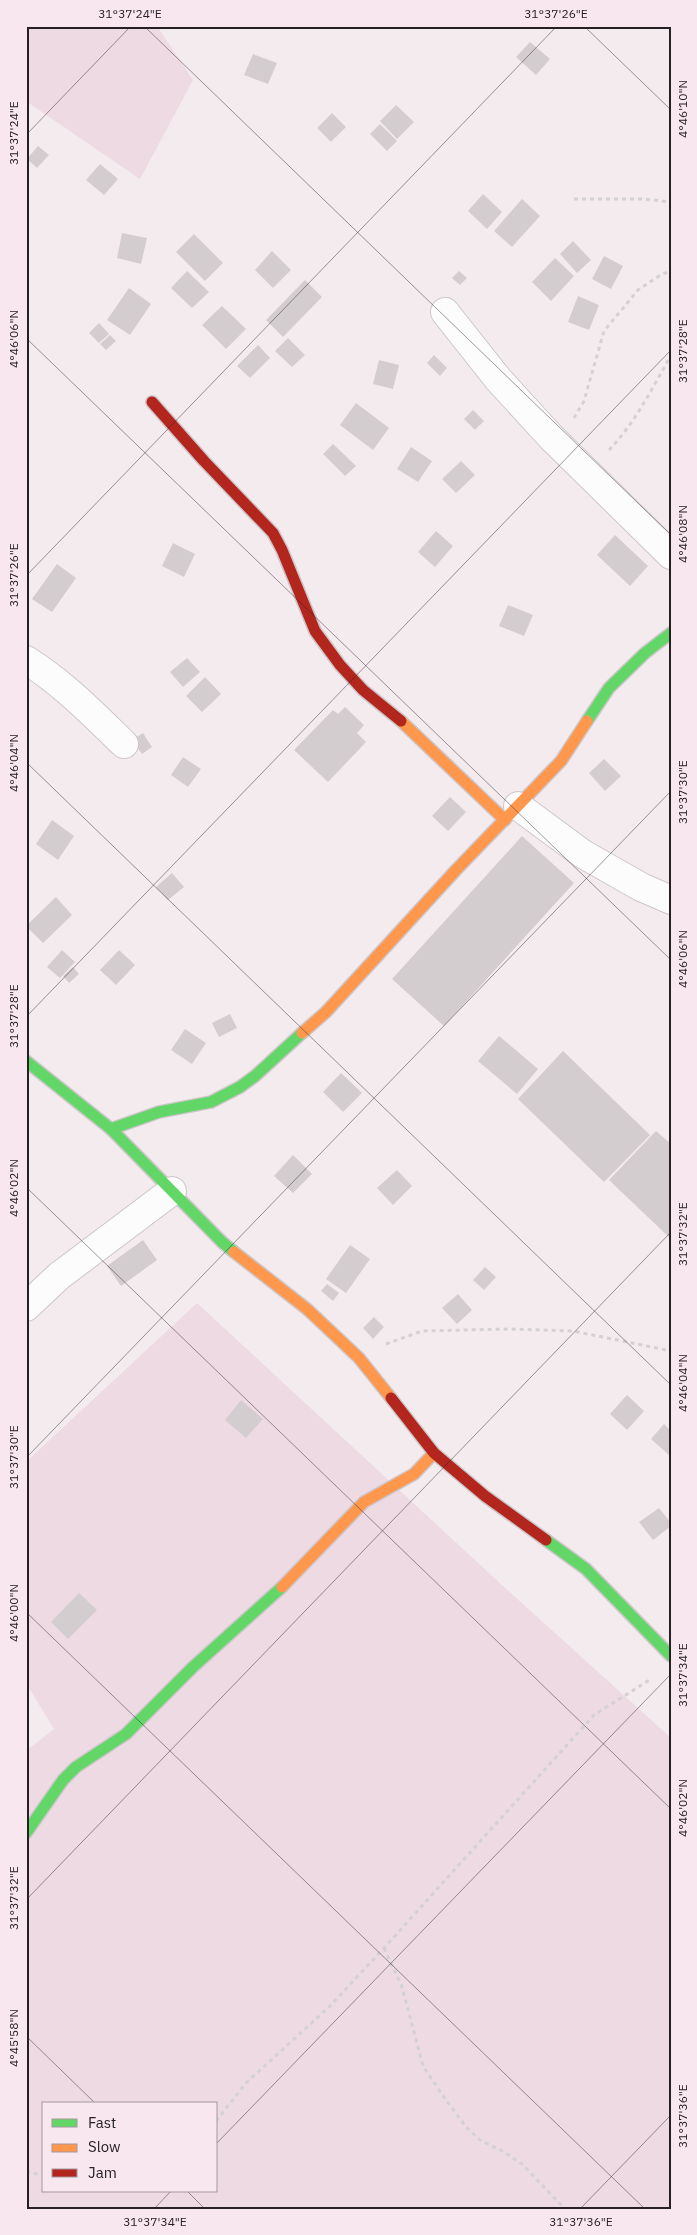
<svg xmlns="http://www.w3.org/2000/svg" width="697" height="2235" font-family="'IBM Plex Sans',sans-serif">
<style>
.green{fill:#eedae3;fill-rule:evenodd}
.building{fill:#d4cdd0}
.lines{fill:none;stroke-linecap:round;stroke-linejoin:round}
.street-casing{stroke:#cdc6c9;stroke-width:30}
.fast-casing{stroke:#cdc6c9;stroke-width:14}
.slow-casing{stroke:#cdc6c9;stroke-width:14}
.jam-casing{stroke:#cdc6c9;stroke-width:14}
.path{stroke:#d4d1d2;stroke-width:3;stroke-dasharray:4 4;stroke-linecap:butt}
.street{stroke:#fdfcfd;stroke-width:28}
.fast{stroke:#63d668;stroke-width:11}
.slow{stroke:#ff974d;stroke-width:11}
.jam{stroke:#b3261e;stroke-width:11}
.ticks{fill:none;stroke:#262023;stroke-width:1;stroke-opacity:0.45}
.neatline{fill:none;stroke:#262023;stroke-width:2}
.ticks-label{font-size:12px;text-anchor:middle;fill:#262023}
</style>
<rect width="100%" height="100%" fill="#f4ebef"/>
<g class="green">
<path d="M26,26H157L193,80L140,179L26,101Z"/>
<path d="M197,1303L503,1586L671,1738V2209H26V1751L54,1729L26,1683V1462ZM44,2104H216V2191H44Z"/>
</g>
<g class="building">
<path d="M530,42L550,59L536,75L516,57Z"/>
<path d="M253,54L277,63L268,84L244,75Z"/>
<path d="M396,105L414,122L397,139L380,121Z"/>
<path d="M332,113L346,127L331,142L317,128Z"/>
<path d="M380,124L397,141L387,151L370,134Z"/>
<path d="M38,146L49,155L37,168L27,159Z"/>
<path d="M100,164L118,179L104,195L86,180Z"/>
<path d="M483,194L502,212L487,229L468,211Z"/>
<path d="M522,199L540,216L512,247L494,231Z"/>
<path d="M122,233L147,238L141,264L117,258Z"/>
<path d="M194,234L223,263L205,281L176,252Z"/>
<path d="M573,241L591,260L577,273L560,254Z"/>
<path d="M272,251L291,270L273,288L255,270Z"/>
<path d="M604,256L623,266L611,289L592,279Z"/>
<path d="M555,258L574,276L551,301L532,282Z"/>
<path d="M187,271L209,292L192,308L171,288Z"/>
<path d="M459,271L467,278L460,285L452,278Z"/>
<path d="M305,280L322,297L283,337L266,320Z"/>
<path d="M129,288L151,304L130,335L107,320Z"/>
<path d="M578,296L599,305L589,330L568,322Z"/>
<path d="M222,306L246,329L226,349L202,325Z"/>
<path d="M99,323L109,334L99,343L89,333Z"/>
<path d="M110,335L116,341L106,350L100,344Z"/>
<path d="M288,338L305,355L292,367L275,351Z"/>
<path d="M258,345L270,358L250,378L237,366Z"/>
<path d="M434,355L447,368L440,376L427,363Z"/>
<path d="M379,360L399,365L393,389L373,384Z"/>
<path d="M356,403L389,428L373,450L340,425Z"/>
<path d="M473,410L484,421L475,430L464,419Z"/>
<path d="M333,444L356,466L345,476L323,454Z"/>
<path d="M411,447L432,461L418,482L397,469Z"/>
<path d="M461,461L475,475L456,493L442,479Z"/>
<path d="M436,531L453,546L435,567L418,552Z"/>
<path d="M615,535L648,566L630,586L597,555Z"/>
<path d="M173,543L195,554L184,577L162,566Z"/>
<path d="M57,564L76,578L52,612L32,599Z"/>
<path d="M508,605L533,615L524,636L499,626Z"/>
<path d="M187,658L200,672L183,687L170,672Z"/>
<path d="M205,677L221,694L202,712L186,696Z"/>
<path d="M345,707L364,725L357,733L366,742L328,782L294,750L333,710L338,714Z"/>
<path d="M143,733L152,747L142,754L132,740Z"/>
<path d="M183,757L201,769L188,787L171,775Z"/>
<path d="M604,759L621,776L605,791L589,773Z"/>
<path d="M450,797L466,812L448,831L432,816Z"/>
<path d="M52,820L74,836L58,860L36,844Z"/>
<path d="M522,836L574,883L444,1026L392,979Z"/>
<path d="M172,873L184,887L168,900L156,887Z"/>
<path d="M56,897L72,915L43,943L26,926Z"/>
<path d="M62,950L75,962L60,978L47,967Z"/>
<path d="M119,950L135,965L116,985L100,970Z"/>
<path d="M73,967L79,974L69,983L63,976Z"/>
<path d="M230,1014L237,1028L219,1037L212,1023Z"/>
<path d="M185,1029L206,1043L192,1064L171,1050Z"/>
<path d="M499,1036L538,1069L517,1094L478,1061Z"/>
<path d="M563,1051L650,1135L604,1182L518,1099Z"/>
<path d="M341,1073L362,1093L343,1112L323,1092Z"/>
<path d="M656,1131L671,1144V1239L609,1180Z"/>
<path d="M293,1155L312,1174L293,1193L274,1176Z"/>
<path d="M397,1170L412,1186L393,1205L377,1188Z"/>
<path d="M143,1240L157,1260L121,1286L107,1266Z"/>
<path d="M350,1245L370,1259L346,1293L326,1279Z"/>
<path d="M485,1267L496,1277L484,1290L473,1280Z"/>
<path d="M327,1284L339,1293L333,1301L321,1291Z"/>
<path d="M458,1294L472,1310L457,1324L442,1308Z"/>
<path d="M374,1317L384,1327L373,1339L363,1328Z"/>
<path d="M627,1395L644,1411L627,1430L610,1414Z"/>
<path d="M241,1400L263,1419L246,1438L225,1420Z"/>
<path d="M664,1424L671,1431V1452L669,1455L651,1439Z"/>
<path d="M659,1508L671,1523V1526L653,1540L639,1522Z"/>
<path d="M79,1593L97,1610L68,1639L51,1622Z"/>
</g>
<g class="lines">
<defs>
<g id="street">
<path d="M445,312L498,379L551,437L671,555"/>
<path d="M26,660C63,683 93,714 124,744"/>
<path d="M518,806L583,854L641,887L671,900"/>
<path d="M26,1307L59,1276L172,1191"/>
</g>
<g id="fast">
<path d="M587,721L609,688L645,653L671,633"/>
<path d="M26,1061L111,1129L222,1242L234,1252"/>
<path d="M111,1129L159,1112L211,1102L240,1087L255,1076L302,1033"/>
<path d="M546,1540L586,1569L671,1656"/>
<path d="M26,1833L63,1780L76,1767L126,1734L193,1667L282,1587"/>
</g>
<g id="slow">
<path d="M401,721L505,820"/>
<path d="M302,1033L326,1012L456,870L561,761L587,721"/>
<path d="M234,1252L307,1309L359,1358L391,1398"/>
<path d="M282,1587L364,1502L414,1474L434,1453"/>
</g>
<g id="jam">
<path d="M152,402L204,461L273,533L282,550L315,631L340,665L363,690L401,721"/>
<path d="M391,1398L434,1453L485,1496L546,1540"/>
</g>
</defs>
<use href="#street" class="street-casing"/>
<use href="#fast" class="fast-casing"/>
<use href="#slow" class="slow-casing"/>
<use href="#jam" class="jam-casing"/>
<g class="path">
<path d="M574,199H644L671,202"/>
<path d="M574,418L584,401L604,331L638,290L662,274L671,271"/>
<path d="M609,450C635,423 653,387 671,355"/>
<path d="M386,1344L422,1331L510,1329L573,1331L671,1351"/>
<path d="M384,1948L402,1987L423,2066L441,2093L466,2127L480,2140L504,2152L522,2164L565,2209"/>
<path d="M216,2121L246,2083L330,2006L384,1948L594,1715L651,1679"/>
<path d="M26,2171L44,2176"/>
</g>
<use href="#street" class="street"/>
<use href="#fast" class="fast"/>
<use href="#slow" class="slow"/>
<use href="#jam" class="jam"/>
</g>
<path class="ticks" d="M144,26L671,535M584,26L671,110M26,135L131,26M26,338L671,960M26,576L557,26M26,762L671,1385M26,1017L671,350M26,1187L671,1809M26,1458L671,791M26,1612L645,2209M26,1900L671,1232M26,2036L96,2104M216,2144L671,1674M187,2191L205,2209M154,2209L171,2191M580,2209L671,2115"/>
<rect width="697" height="2235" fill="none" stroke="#f8e7ef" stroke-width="55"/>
<rect x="42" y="2102" width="175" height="90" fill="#f8e7ef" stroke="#a4979d"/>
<rect x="52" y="2119" width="25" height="8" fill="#63d668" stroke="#a4979d"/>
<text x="88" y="2128" font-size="15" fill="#262023">Fast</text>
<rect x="52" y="2144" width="25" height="8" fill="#ff974d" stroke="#a4979d"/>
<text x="88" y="2152" font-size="15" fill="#262023">Slow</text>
<rect x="52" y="2169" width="25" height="8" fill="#b3261e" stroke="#a4979d"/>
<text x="88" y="2178" font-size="15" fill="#262023">Jam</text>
<rect x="28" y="28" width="642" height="2180" class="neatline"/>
<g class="ticks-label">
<text x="130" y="18">31°37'24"E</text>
<text x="556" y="18">31°37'26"E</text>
<text transform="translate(683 109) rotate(-90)" y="4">4°46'10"N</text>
<text transform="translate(14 133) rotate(-90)" y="4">31°37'24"E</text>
<text transform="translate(14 339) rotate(-90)" y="4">4°46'06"N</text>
<text transform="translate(683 351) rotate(-90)" y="4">31°37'28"E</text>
<text transform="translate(683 534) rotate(-90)" y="4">4°46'08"N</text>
<text transform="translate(14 575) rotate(-90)" y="4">31°37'26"E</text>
<text transform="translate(14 763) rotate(-90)" y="4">4°46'04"N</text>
<text transform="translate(683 792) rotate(-90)" y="4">31°37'30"E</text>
<text transform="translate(683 959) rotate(-90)" y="4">4°46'06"N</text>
<text transform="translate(14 1016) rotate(-90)" y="4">31°37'28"E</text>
<text transform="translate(14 1188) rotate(-90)" y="4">4°46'02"N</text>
<text transform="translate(683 1234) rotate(-90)" y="4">31°37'32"E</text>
<text transform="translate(683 1383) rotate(-90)" y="4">4°46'04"N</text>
<text transform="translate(14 1457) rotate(-90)" y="4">31°37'30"E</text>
<text transform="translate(14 1613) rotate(-90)" y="4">4°46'00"N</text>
<text transform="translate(683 1675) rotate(-90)" y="4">31°37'34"E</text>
<text transform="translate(683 1808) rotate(-90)" y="4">4°46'02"N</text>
<text transform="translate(14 1898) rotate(-90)" y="4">31°37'32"E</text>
<text transform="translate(14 2038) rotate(-90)" y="4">4°45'58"N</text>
<text transform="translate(683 2116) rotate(-90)" y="4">31°37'36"E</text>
<text x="155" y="2226">31°37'34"E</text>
<text x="581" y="2226">31°37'36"E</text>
</g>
</svg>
